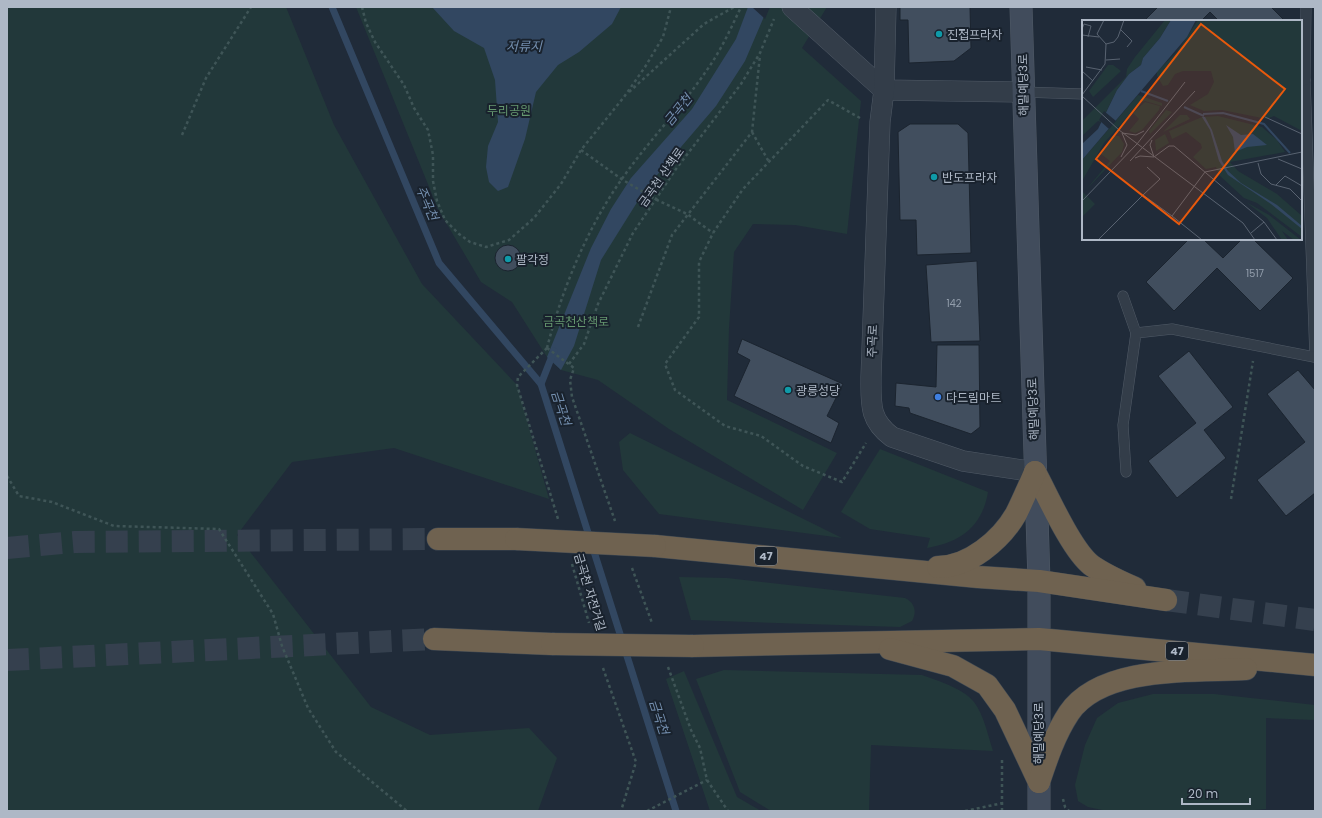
<svg xmlns="http://www.w3.org/2000/svg" width="1322" height="818" font-family="Poppins,'Noto Sans KR',sans-serif">
<style>
.green{fill:#22383a}
.water{fill:#324761}
.pier{fill:#202b39}
.lines{fill:none;stroke-linecap:round;stroke-linejoin:round}
.stream{stroke:#324761;stroke-width:7}
.building{fill:#414e5e;stroke:#1b242f}
.highway-tunnel{stroke:#35404e;stroke-width:22;stroke-dasharray:22 11;stroke-linecap:butt}
.lane-casing{stroke:#515b67;stroke-width:11}
.street-casing{stroke:#515b67;stroke-width:21}
.secondary-casing{stroke:#515b67;stroke-width:23}
.highway-casing{stroke:#3e4853;stroke-width:23}
.path{stroke:#3f5557;stroke-width:2.5;stroke-dasharray:3 3;stroke-linecap:butt}
.lane{stroke:#333d49;stroke-width:10}
.street{stroke:#333d49;stroke-width:20}
.secondary{stroke:#414c5c;stroke-width:22}
.highway{stroke:#6f6250;stroke-width:22}
.highway-bridge-casing{stroke:#3e4853;stroke-width:23;stroke-linecap:butt}
.highway-bridge{stroke:#6f6250;stroke-width:22}
.culture-dot{fill:#0f9aa8;stroke:#19222d;stroke-width:1.5}
.shop-dot{fill:#3f7fe0;stroke:#19222d;stroke-width:1.5}
.labels{text-anchor:middle;dominant-baseline:central;stroke-width:4;stroke-linejoin:round;paint-order:stroke}
.number-label{font-size:10px;fill:#939eac}
.shield{fill:#19222d;stroke:#818b98;stroke-width:1}
.shield-label{font-size:11px;font-weight:bold;fill:#aeb8c6}
.poi-label{font-size:12px;fill:#aeb8c6;stroke:#19222d;text-anchor:start}
.street-label{font-size:12px;fill:#aeb8c6;stroke:#19222d}
.park-label{font-size:12px;fill:#65976f;stroke:#19222d}
.water-label{font-size:13px;font-style:italic;fill:#748faf;stroke:#19222d}
.inset-river{fill:none;stroke:#324761;stroke-width:2}
.inset-road{fill:none;stroke:#596371;stroke-width:1}
.view{fill:#e8590c;fill-opacity:0.15;stroke:#e8590c;stroke-width:2}
.inset-edge{fill:none;stroke:#aeb8c6;stroke-width:2}
</style>
<rect width="100%" height="100%" fill="#202b39"/>
<g class="green">
<path d="M7,7H286L334,125L422,284L517,385L549,499L394,448L292,462L237,535L371,707L430,735L529,728L557,758L538,811H7Z"/>
<path d="M356,7H827L802,48L861,101L847,234L795,225L753,224L734,252L729,328L727,400L837,453L803,510L669,429L598,380L561,370L547,357L512,302L481,282L438,209Z"/>
<path d="M630,433L842,538L659,514L623,470L619,442Z"/>
<path d="M880,449L988,492C982,527 961,542 927,548L930,538L870,529L841,512Z"/>
<path d="M679,577L727,578L905,598C915,603 917,612 912,621L900,627L691,620Z"/>
<path d="M724,670L922,675C938,681 963,688 974,702C984,715 988,736 993,751L871,745L869,811H771L740,792L696,679Z"/>
<path d="M684,671L737,797L761,811H710L666,679Z"/>
<path d="M1153,694H1214L1315,705V720L1266,718V809L1244,811H1107L1088,807L1078,801L1075,785L1085,745L1097,718L1118,703Z"/>
</g>
<g class="water">
<path d="M432,7H621L612,24L579,52L558,65L536,92L525,139L508,187L498,191L489,182L486,167L488,146L498,122L495,80L484,48L454,31Z"/>
<path d="M748,7H768L745,61L716,106L646,188L601,260L574,346L561,370L547,357L591,248L611,209L631,178L692,109L736,39Z"/>
</g>
<path class="pier" d="M752,7H770L765,19Z"/>
<g class="lines">
<g class="stream">
<path d="M332,7L439,263L541,384"/>
<path d="M554,351L541,384L676,811"/>
</g>
</g>
<g class="building">
<path d="M900,7H970L971,48L954,61L909,63L908,20H900Z"/>
<path d="M1158,7H1271L1285,21H1219L1210,12L1201,21H1144Z"/>
<path d="M910,124H958L968,133L971,253L917,255L916,220H900L898,132Z"/>
<path d="M1189,239H1203L1223,258L1242,239H1253L1293,278L1260,311L1217,268L1174,311L1146,282Z"/>
<circle cx="508" cy="258" r="13"/>
<path d="M977,261L980,341L931,342L926,265Z"/>
<path d="M742,339L843,384L827,416L839,423L831,443L734,396L750,360L737,353Z"/>
<path d="M937,345H979L980,427L971,434L910,413L909,408L895,406L896,383L936,387Z"/>
<path d="M1189,351L1233,407L1204,430L1226,458L1177,498L1148,461L1196,423L1158,376Z"/>
<path d="M1298,370L1315,390V493L1286,516L1257,480L1305,442L1267,394Z"/>
</g>
<g class="lines">
<g class="highway-tunnel">
<path d="M7,548L75,542L438,539"/>
<path d="M1166,600L1315,620"/>
<path d="M7,660L434,639"/>
</g>
<defs>
<g id="lane">
<path d="M1305,80L1315,357"/>
<path d="M1301,81L1305,80L1306,7"/>
<path d="M1023,92L1083,94"/>
<path d="M1123,296L1136,333"/>
<path d="M1126,472L1123,425L1136,333L1172,329L1314,357"/>
</g>
<g id="street">
<path d="M792,7L884,90L1023,92"/>
<path d="M886,7L884,90L880,122L871,377C871,404 869,420 892,437L963,461L1035,472"/>
</g>
<path id="secondary" d="M1021,7L1039,581V811"/>
<g id="highway">
<path d="M1035,472C1048,496 1071,549 1091,565C1105,575 1119,581 1135,588"/>
<path d="M438,539H516"/>
<path d="M655,546L978,577L1039,581L1166,600"/>
<path d="M938,567C969,567 1001,540 1016,514C1023,500 1029,486 1035,472"/>
<path d="M434,639L552,644"/>
<path d="M693,646L1039,639L1315,665"/>
<path d="M890,649L953,666L987,685L1005,710L1039,782"/>
<path d="M1039,782C1047,758 1055,734 1069,713C1102,665 1193,672 1246,669"/>
</g>
</defs>
<use href="#lane" class="lane-casing"/>
<use href="#street" class="street-casing"/>
<use href="#secondary" class="secondary-casing"/>
<use href="#highway" class="highway-casing"/>
<g class="path">
<path d="M362,7L366,23L375,42L404,85L414,108L428,130L433,155V181L437,201L445,220L459,234L470,242L486,247L509,240L534,218L561,184L581,150L624,97L645,67L663,37L671,7"/>
<path d="M629,92L704,24L734,7"/>
<path d="M860,118L828,100L743,189L713,233L699,262V317L665,364L675,390L725,426L761,436L803,466L842,482L866,443"/>
<path d="M752,132L769,162"/>
<path d="M182,135L206,78L251,7"/>
<path d="M581,150L623,180L655,199L687,214L713,233"/>
<path d="M638,327L672,235L752,132L760,55"/>
<path d="M547,348L574,368L570,380L572,397L615,521"/>
<path d="M547,348L518,377L517,385L558,519"/>
<path d="M547,348C561,293 584,236 615,189C644,145 682,108 711,64C723,46 732,26 741,7"/>
<path d="M569,364L584,344L598,304L633,233L676,169L741,84L760,53L774,19"/>
<path d="M7,476L19,496L52,502L114,526L219,529L273,614L282,646L308,708L336,752L407,811"/>
<path d="M1231,499L1253,361"/>
<path d="M572,564L589,623"/>
<path d="M632,568L652,623"/>
<path d="M668,667L691,730L700,748L707,780L728,811"/>
<path d="M603,668L636,762L621,811"/>
<path d="M1002,760V811"/>
<path d="M1063,799L1065,807L1069,811"/>
<path d="M647,811L707,780"/>
<path d="M965,811L1003,803"/>
</g>
<use href="#lane" class="lane"/>
<use href="#street" class="street"/>
<use href="#secondary" class="secondary"/>
<use href="#highway" class="highway"/>
<defs>
<g id="highway-bridge">
<path d="M516,539L655,546"/>
<path d="M552,644L693,646"/>
</g>
</defs>
<use href="#highway-bridge" class="highway-bridge-casing"/>
<use href="#highway-bridge" class="highway-bridge"/>
</g>
<g class="culture-dot">
<circle cx="939" cy="34" r="4"/>
<circle cx="934" cy="177" r="4"/>
<circle cx="508" cy="259" r="4"/>
<circle cx="788" cy="390" r="4"/>
</g>
<circle class="shop-dot" cx="938" cy="397" r="4"/>
<g class="labels">
<g class="number-label">
<text x="1255" y="273">1517</text>
<text x="954" y="303">142</text>
</g>
<g class="shield">
<rect x="755" y="547" width="22" height="18" rx="3"/>
<rect x="1166" y="642" width="22" height="18" rx="3"/>
</g>
<g class="shield-label">
<text x="766" y="556">47</text>
<text x="1177" y="651">47</text>
</g>
<g class="poi-label">
<text x="947" y="34">진접프라자</text>
<text x="942" y="177">반도프라자</text>
<text x="516" y="259">팔각정</text>
<text x="796" y="390">광릉성당</text>
<text x="946" y="397">다드림마트</text>
</g>
<g class="street-label">
<text transform="translate(1023 85) rotate(-91)">해밀예당3로</text>
<text transform="translate(661 177) rotate(-55)">금곡천 산책로</text>
<text transform="translate(872 341) rotate(-88)">주곡로</text>
<text transform="translate(1033 409) rotate(-92)">해밀예당3로</text>
<text transform="translate(590 592) rotate(73)">금곡천 자전거길</text>
<text transform="translate(1038 733) rotate(-90)">해밀예당3로</text>
</g>
<g class="park-label">
<text x="509" y="110">두리공원</text>
<text x="576" y="321">금곡천산책로</text>
</g>
<g class="water-label">
<text x="524" y="46">저류지</text>
<text transform="translate(678 110) rotate(-51)">금곡천</text>
<text transform="translate(427 203) rotate(67)">주곡천</text>
<text transform="translate(561 408) rotate(72)">금곡천</text>
<text transform="translate(659 717) rotate(72)">금곡천</text>
</g>
</g>
<g transform="translate(1082 20)">
<rect width="220" height="220" fill="#202b39"/>
<path d="M83,0H89L78,18L61,38L59,45L47,54L35,70L19,102L16,101L0,116V101L44,57L45,49L53,37ZM116,0H220V111L192,96L185,99L140,90L122,91L108,85L126,74L132,62L129,51H101L93,54L86,65L81,66L75,56V51L95,32ZM26,45H31L39,51L11,77L7,71ZM56,75L80,83V86L63,81L58,83L22,123L0,161V140ZM63,82L78,86L77,90L60,110L53,113L47,111L57,99L51,93ZM84,90L90,92L68,114L67,111ZM98,95H105L108,99L81,112ZM136,96L180,107L195,120L203,132L148,142L156,151L195,174L220,196V217L175,183L162,178L137,155L134,147L124,149L111,137L120,128L119,124L104,112L90,119L87,111L120,97ZM83,114L87,123L74,131L73,120ZM33,116H37L42,124L40,132L3,171L28,141L19,134ZM0,171L13,184L0,197ZM164,182L187,195L219,220H212L200,211L206,220H200L185,198Z" fill="#22383a"/>
<path d="M89,0H114L105,17L0,140V124L16,109L35,70L47,54L59,45L61,38L78,18ZM120,97H123L130,110L140,141L146,151L159,163L195,185L220,206V209L189,184L146,155L137,141L128,110ZM144,105L159,115L171,114L185,125L165,127L153,132L151,117Z" fill="#324761"/>
<path d="M22,91L34,101L27,109L17,100Z" fill="#202b39"/>
<path class="inset-river" d="M59,71L86,81M102,87L122,96M121,94L141,93L182,104L208,133"/>
<path class="inset-road" d="M22,0L15,14L24,24L32,22L36,17L42,0M0,9L2,4L9,6L6,17M39,10L50,21L45,27M0,15L17,17M24,40L38,39M4,47L20,50M0,51L11,61M0,75L23,44L24,24M0,76L37,110L161,203L173,220M183,97L220,114M40,113L54,115L62,111M70,120L68,125L72,137M39,137L45,125L40,113M72,137L87,126H92L182,202L195,220M53,138L58,136L72,137M196,139L220,149M48,141L113,71M176,143L179,154L189,164L208,169L220,181M194,165L203,156L220,166M61,175L78,159L65,147M0,181L55,124L103,62M169,213L182,202M16,220L61,175L90,196M120,220L90,196L123,152L220,132"/>
<path class="view" d="M119,4L203,69L97,204L14,139Z"/>
<rect width="220" height="220" class="inset-edge"/>
</g>
<rect width="1322" height="818" fill="none" stroke="#aeb8c6" stroke-width="16"/>
<path d="M1182 798v6h68v-6" fill="none" stroke="#aeb8c6" stroke-width="2"/>
<text x="1188" y="798" font-size="12" fill="#aeb8c6" stroke="#19222d" stroke-width="3" paint-order="stroke">20 m</text>
</svg>
